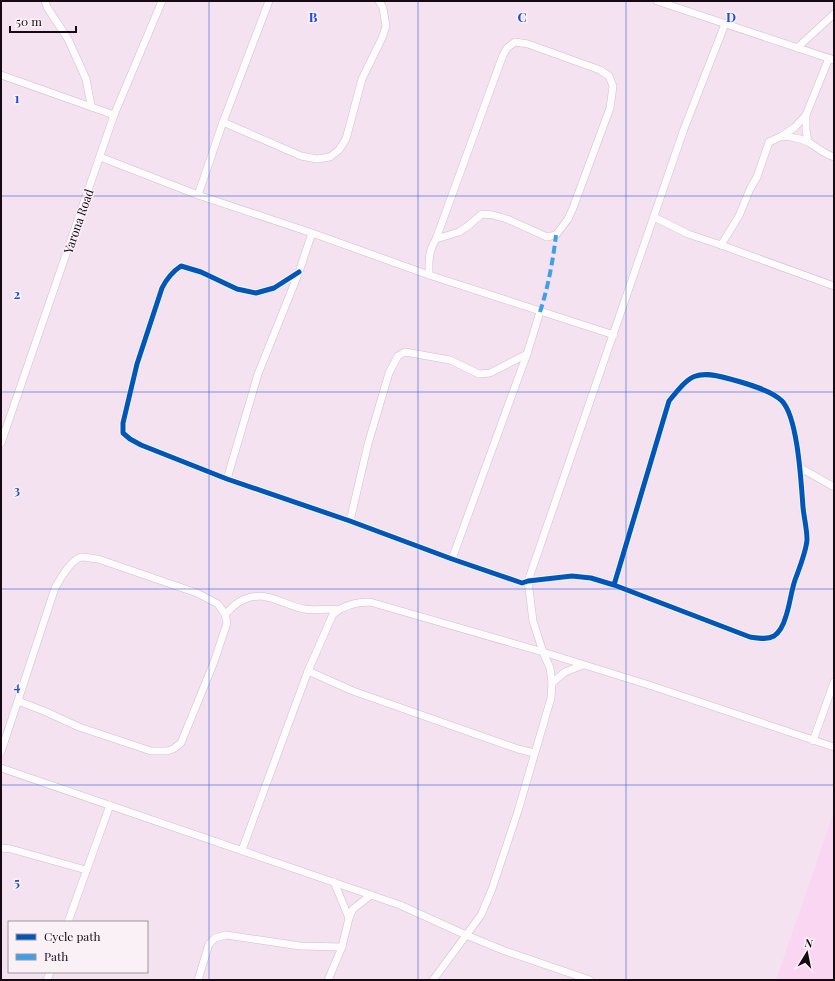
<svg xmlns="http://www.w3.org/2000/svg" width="835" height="981" font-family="'Playfair Display',serif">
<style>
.built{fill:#fad6f2}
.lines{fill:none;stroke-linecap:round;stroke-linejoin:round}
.minor-casing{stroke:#cfbfcc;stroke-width:8}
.minor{stroke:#fefbfd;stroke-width:7}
.quiet{stroke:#3da1ea;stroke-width:4;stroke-dasharray:8 4;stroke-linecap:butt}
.cycleway-casing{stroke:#faf1f7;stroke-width:8}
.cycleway{stroke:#0057b8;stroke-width:5}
.grid{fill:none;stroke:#1d4ed8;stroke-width:1;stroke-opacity:0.55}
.labels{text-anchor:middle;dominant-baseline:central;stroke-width:3;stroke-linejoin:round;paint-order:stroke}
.street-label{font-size:12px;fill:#170914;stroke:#faf1f7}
.grid-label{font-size:13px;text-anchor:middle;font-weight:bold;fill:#1d4ed8;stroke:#faf1f7;stroke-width:3;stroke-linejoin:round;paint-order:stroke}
</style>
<rect width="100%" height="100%" fill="#f5e2f1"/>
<path class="built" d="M834,812V980H776Z"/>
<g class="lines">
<defs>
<g id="minor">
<path d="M45,1L47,7L68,39L86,79L91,105"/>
<path d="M657,1L834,60"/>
<path d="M797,48L834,14"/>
<path d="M1,75L114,115"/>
<path d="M806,115V129L808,142"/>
<path d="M223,122L301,156L317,159L330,157L339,150L346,139L362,79L382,38L386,26L383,8L379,1"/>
<path d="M782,136C791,137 800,138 808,142C817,147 824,154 834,157"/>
<path d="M100,157L198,195L312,233L429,275L614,335"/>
<path d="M198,195L223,122L269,1"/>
<path d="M654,217L688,234L721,245L834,286"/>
<path d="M721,245L739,216L750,189L757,177L769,142L782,136L795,127L806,115L829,58"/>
<path d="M299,272L274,288L256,293L237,289L201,272L181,266C172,272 167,278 162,288L137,364L123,423V433L130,439L141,445L227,479L350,521L452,559L522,583L528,581L572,576L591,578L614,585L750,637C758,638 767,640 774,636C780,632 784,623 786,616C790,604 791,592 795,580C799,569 806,552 807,540C807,529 804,518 803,507C801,482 798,418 782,401C771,390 745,383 730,379C695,369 690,375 669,401L614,585"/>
<path d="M429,275C429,260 428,252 436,239L503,55L507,48L515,42L528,44L600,70L609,76L613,86L610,108L573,208L568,219L556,235L547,237L507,219L493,215L482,214L468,226L459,232L436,239"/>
<path d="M1,443L114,115L162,1"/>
<path d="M799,467L834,487"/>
<path d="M227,479L258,374L299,272L312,233"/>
<path d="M350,521L368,444L389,373L398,356L405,352L450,360L479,374L490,373L527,354"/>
<path d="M452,559L527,354L540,312"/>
<path d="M225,614C230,610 234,605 239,602C264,587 281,605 304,609C315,611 327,608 338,610"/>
<path d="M308,671L353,691L518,749L534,753"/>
<path d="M552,683L565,672L583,665"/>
<path d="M813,741L834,682"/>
<path d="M1,752L55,588C60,579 72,558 82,557C87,557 93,559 98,559L197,593L218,604L225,614L227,623L214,662L181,743L173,749L167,751H151L79,727L44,711L18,701"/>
<path d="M1,768L400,905L466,935L505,951L590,980"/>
<path d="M1,848L11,849L86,870"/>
<path d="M242,850L308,671L333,614C344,605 356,602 370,602L543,652L649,685L834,747"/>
<path d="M349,918L353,909L371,895"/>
<path d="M68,922L110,805"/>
<path d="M47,980L50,972"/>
<path d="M198,980L209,944L215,938L226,935L300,946L342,947"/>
<path d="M328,980L342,947L349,918L334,882"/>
<path d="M433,980L481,915L492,889L518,811L551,698L552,683L550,668L543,652L533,621L528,581L684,129L725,24"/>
</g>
</defs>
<use href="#minor" class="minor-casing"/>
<use href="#minor" class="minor"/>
<path class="quiet" d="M540,312C548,287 553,261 556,235"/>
<defs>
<path id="cycleway" d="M299,272L274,288L256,293L237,289L201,272L181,266C172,272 167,278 162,288L137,364L123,423V433L130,439L141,445L227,479L350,521L452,559L522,583L528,581L572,576L591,578L614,585L750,637C758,638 767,640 774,636C780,632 784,623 786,616C790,604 791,592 795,580C799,569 806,552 807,540C807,529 804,518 803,507C801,482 798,418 782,401C771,390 745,383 730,379C695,369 690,375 669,401L614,585"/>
</defs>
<use href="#cycleway" class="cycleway-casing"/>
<use href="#cycleway" class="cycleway"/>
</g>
<path class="grid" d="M209,1V980M418,1V980M626,1V980M1,196H834M1,392H834M1,589H834M1,785H834"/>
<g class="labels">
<g class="street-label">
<text transform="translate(78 221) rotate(-71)">Yarona Road</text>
</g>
</g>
<g class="grid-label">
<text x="313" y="22">B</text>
<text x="522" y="22">C</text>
<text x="731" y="22">D</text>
<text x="17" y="103">1</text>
<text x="17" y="299">2</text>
<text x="17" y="495">3</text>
<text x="17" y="691">4</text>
<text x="17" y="887">5</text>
</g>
<rect width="835" height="981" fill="none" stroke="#170914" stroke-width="4"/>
<rect x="8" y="921" width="140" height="52" fill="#faf1f7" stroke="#9f949c"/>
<rect x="16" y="934" width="20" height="6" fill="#0057b8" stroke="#9f949c"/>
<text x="44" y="941" font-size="12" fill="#170914">Cycle path</text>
<rect x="16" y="954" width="20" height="6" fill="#3da1ea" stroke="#9f949c"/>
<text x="44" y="961" font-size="12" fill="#170914">Path</text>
<g transform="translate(807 953) rotate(10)" stroke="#faf1f7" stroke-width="3" paint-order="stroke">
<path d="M0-3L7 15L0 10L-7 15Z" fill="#170914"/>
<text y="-6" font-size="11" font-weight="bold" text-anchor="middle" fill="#170914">N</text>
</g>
<path d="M10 26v6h66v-6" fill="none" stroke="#170914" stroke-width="2"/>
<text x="16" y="26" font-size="12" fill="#170914" stroke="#faf1f7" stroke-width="3" paint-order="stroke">50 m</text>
</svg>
